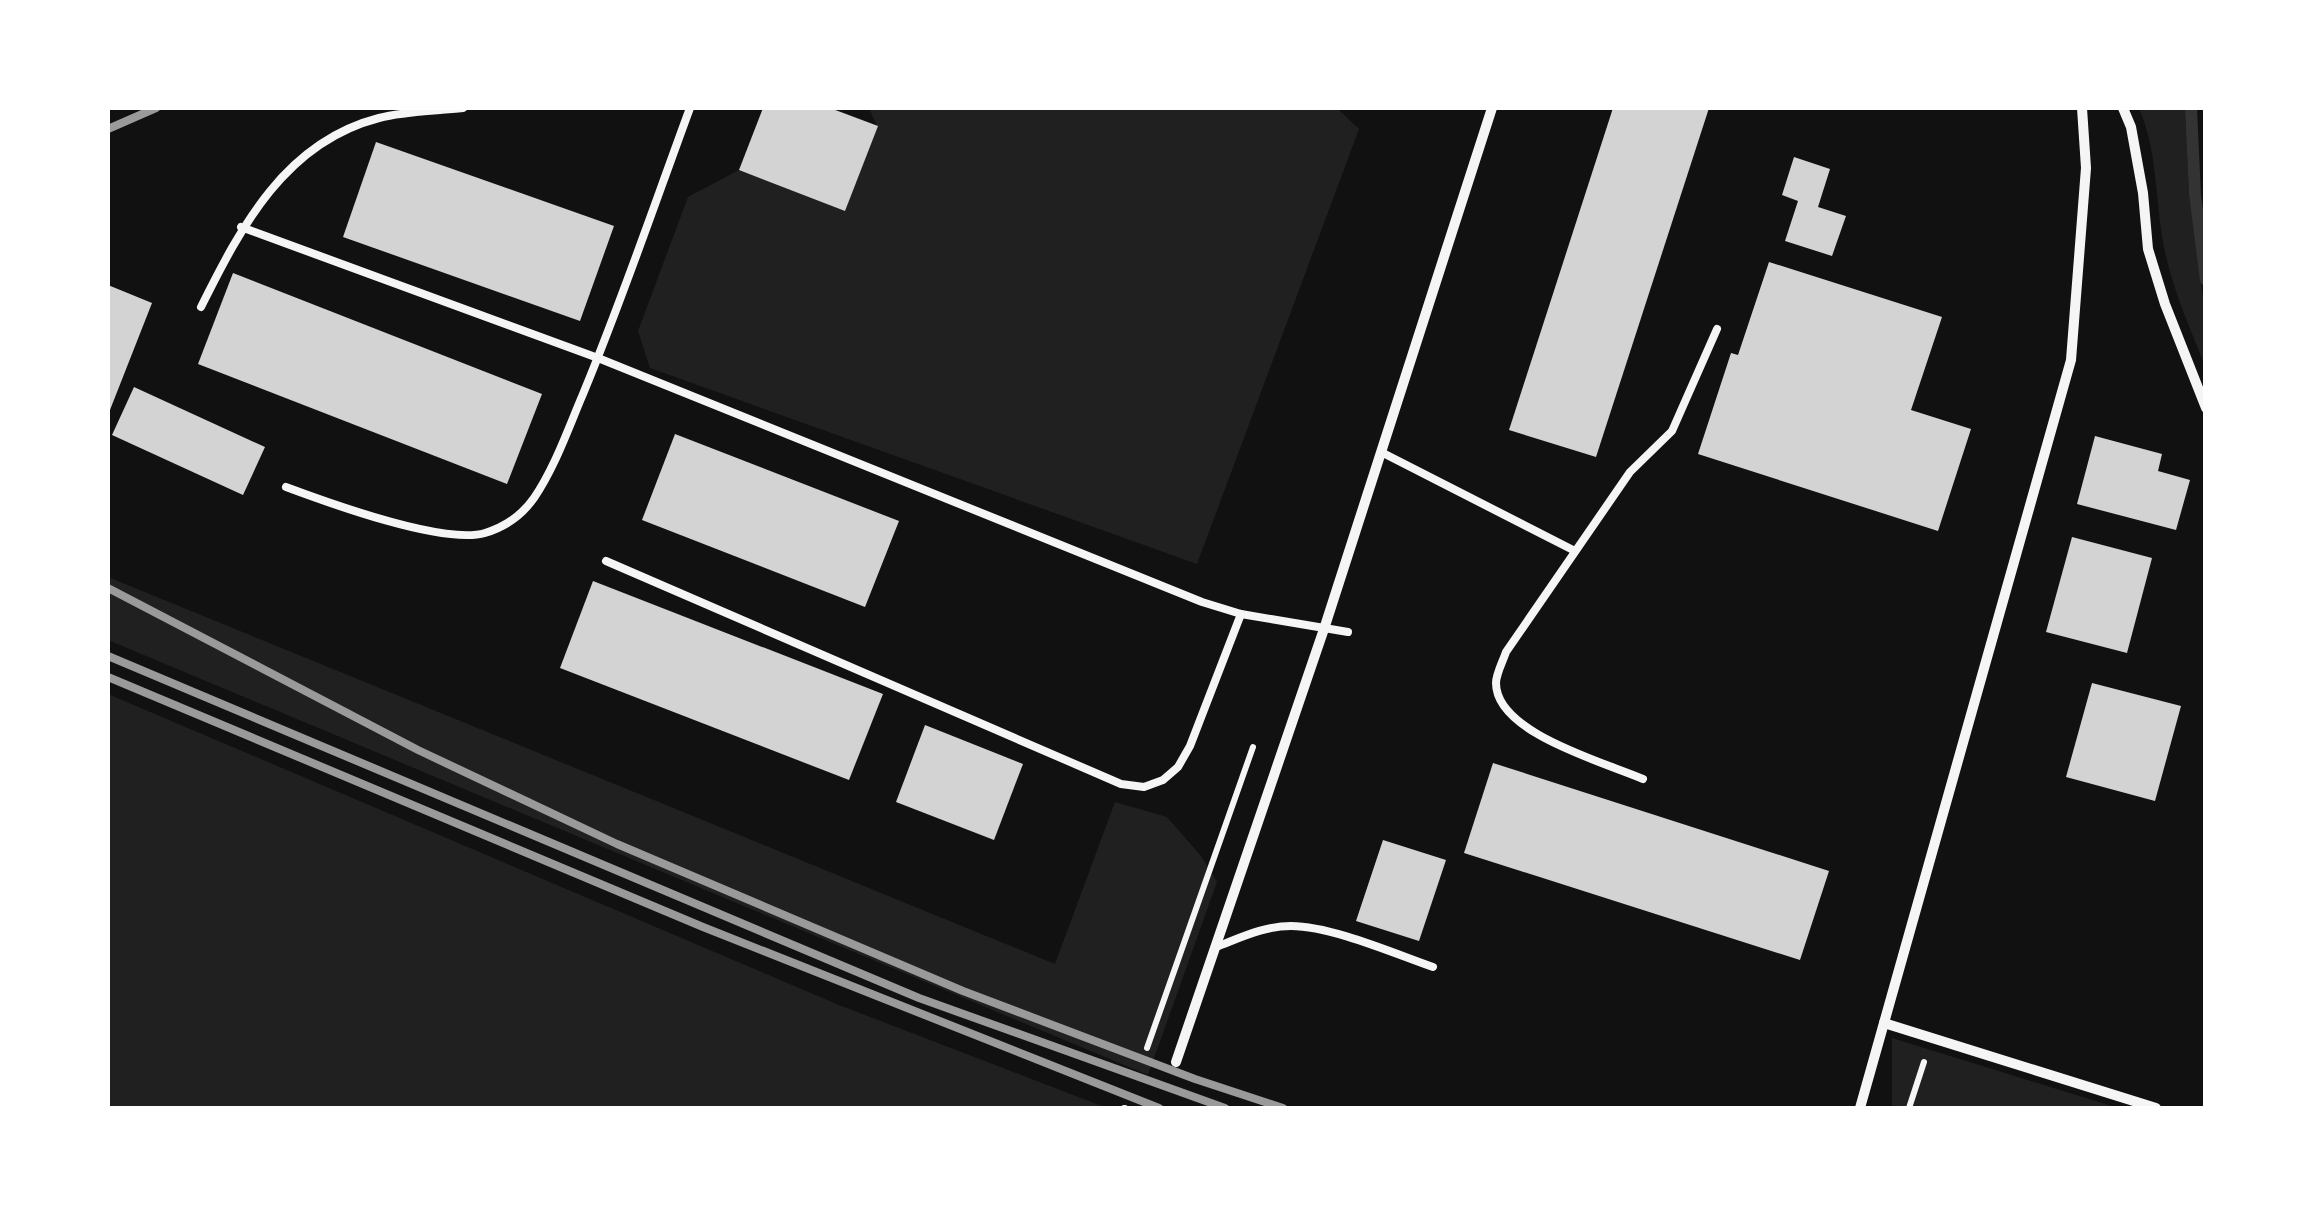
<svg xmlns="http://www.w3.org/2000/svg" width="2313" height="1216" font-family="'Work Sans',sans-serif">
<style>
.green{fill:#202020}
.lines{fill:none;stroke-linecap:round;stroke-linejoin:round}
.stream{stroke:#333;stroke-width:12}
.building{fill:#d3d3d3}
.path{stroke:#f5f5f5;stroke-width:6}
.service{stroke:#f5f5f5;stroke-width:8}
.minor{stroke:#f5f5f5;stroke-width:10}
.rail{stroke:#9a9a9a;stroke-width:8}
</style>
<rect width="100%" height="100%" fill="#111"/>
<g class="green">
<path d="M869,108H1337L1359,129L1197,564L650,368L638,331L688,197L739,170L845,210L877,126Z"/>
<path d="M2139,108H2185L2189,196L2205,311V366C2190,328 2172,288 2164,247C2155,201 2158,152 2139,108Z"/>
<path d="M108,577L1055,964L1115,802L1167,817L1201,856L1217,882L1148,1075L108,640Z"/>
<path d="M108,694L839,1005L1107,1108H108Z"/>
<path d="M1892,1038L2118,1108H1892Z"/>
</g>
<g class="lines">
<path class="stream" d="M2191,108L2195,195L2206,280"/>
</g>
<g class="building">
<path d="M763,108H830L878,126L845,211L739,170Z"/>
<path d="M1613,108H1709L1596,457L1509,430Z"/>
<path d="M376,142L614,226L580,321L343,237Z"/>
<path d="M1794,157L1830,169L1818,207L1846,216L1832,256L1785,241L1798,201L1782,195Z"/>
<path d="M1769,262L1942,317L1911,410L1971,429L1938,531L1698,454L1731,353L1738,355Z"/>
<path d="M233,273L542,394L507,484L198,364Z"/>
<path d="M108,285L152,303L108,415Z"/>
<path d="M134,387L265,447L243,495L112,435Z"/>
<path d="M675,434L899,521L865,607L642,520Z"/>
<path d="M2095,436L2162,454L2158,471L2190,480L2176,530L2077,504Z"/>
<path d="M2072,537L2152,558L2127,653L2046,632Z"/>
<path d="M593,581L883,694L849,780L560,668Z"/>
<path d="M2092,683L2181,706L2155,801L2066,777Z"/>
<path d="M925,725L1023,764L994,840L896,802Z"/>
<path d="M1493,763L1829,871L1800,960L1464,853Z"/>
<path d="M1383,840L1446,860L1419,941L1356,921Z"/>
</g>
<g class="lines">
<g class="path">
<path d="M1147,1048L1253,747"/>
<path d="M1124,1108H1125"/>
<path d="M1909,1108L1924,1062"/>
</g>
<g class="service">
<path d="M241,227L598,358L1202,602L1241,614L1348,632"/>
<path d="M201,307C241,227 285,142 379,118C405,111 436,111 463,108"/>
<path d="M1381,452L1575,551"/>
<path d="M286,487C329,503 443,545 485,533C505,527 522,515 534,498C555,467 568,429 583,394C622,300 655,203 690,108"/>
<path d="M606,561L1121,784L1144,787L1163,780L1178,767L1190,746L1241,614"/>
<path d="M1643,779C1604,762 1496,733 1496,683C1496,674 1503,661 1506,652L1630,472L1672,431L1717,329"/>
<path d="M1216,947C1240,938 1264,926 1291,926C1331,926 1393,953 1433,967"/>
</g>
<g class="minor">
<path d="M2123,108L2131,127L2143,193L2148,249L2165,304L2206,408"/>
<path d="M1884,1023L2156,1108"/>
<path d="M1176,1062L1325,626L1492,108"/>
<path d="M1860,1108L2071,360L2086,168L2082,108"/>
</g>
<g class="rail">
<path d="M108,129L156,108"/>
<path d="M108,588L418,750L617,844L963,991L1195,1079L1283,1108"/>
<path d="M108,656L919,998L1225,1108"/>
<path d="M108,677L703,927L1159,1108"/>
</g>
</g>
<rect width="2313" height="1216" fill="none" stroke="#ffffff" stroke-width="220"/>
</svg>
